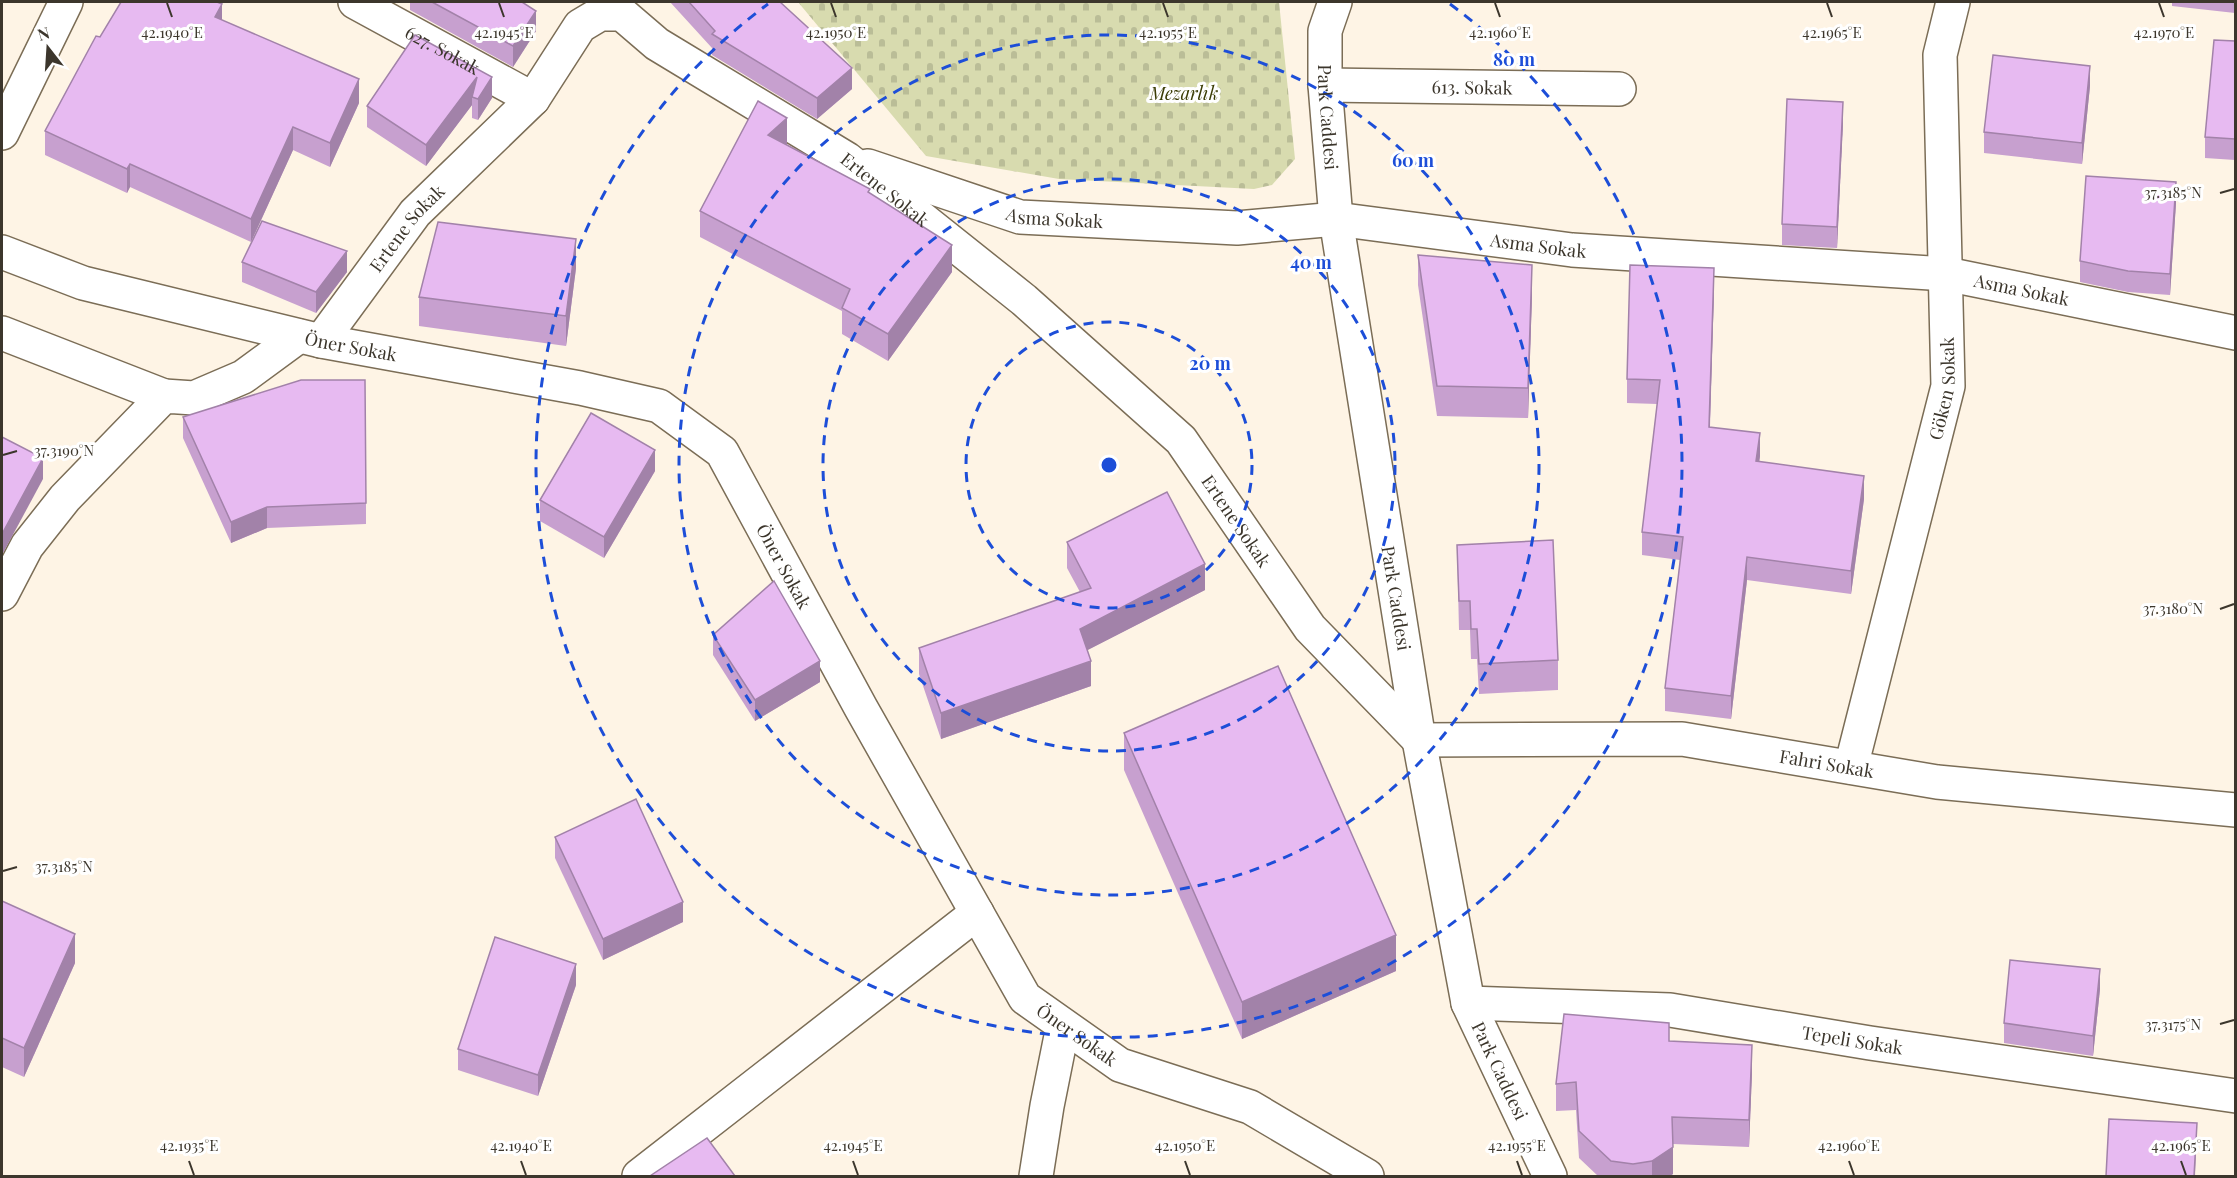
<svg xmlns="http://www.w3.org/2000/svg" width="2237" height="1178" font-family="'Playfair Display',serif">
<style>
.cemetery{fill:url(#cemetery-stones)}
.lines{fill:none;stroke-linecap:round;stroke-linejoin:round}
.street-casing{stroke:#7b6d56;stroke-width:36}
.secondary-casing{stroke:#7b6d56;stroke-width:36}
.street{stroke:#fff;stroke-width:33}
.secondary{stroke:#fff;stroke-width:33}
.wall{fill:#c7a0cf}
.shaded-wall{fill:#a282a9}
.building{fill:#e7baf1;stroke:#a282a9;stroke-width:1.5}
.ticks{fill:none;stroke:#3c362c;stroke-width:2}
.ring{fill:none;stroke:#1d4ed8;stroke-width:3;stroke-dasharray:10 8}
.labels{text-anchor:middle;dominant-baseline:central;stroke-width:6;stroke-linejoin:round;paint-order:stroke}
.street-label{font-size:18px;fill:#3c362c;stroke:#fff}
.park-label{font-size:18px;font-style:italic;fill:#3b3c05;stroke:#fff}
.ticks-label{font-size:15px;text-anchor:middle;fill:#3c362c;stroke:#fff;stroke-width:6;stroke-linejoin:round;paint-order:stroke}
.centre{fill:#1d4ed8;stroke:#fff;stroke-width:3}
.ring-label{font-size:18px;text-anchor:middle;font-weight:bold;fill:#1d4ed8;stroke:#fff;stroke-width:6;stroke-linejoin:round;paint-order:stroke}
</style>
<defs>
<pattern id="cemetery-stones" width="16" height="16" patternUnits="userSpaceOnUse" patternTransform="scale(1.5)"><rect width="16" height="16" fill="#d8dbaf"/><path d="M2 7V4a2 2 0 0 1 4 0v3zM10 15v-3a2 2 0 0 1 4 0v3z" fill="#babd97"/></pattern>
</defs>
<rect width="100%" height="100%" fill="#fef4e5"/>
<path class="cemetery" d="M798,2H1279L1295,159L1272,185L1254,189L1059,179L926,156Z"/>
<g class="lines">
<defs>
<g id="street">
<path id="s1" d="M355,2L533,99"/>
<path id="s2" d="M1325,85L1619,89"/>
<path id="s3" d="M868,166L1020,217L1237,228L1336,219L1572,250L1946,274L2236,333"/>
<path id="s4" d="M2,252L83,283L321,341L580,388L659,406L722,452L861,708L1025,998L1120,1065L1250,1107L1367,1176"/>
<path d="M2,333L164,396"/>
<path id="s5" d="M321,341L415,213L533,99L580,26L600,14H622L657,44L847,159L1024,300L1181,440L1310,628L1419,740L1682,739L1937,782L2236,810"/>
<path d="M2,594L27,546L65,498L164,396L194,398L243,377L299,336"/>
<path id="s6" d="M1851,767L1948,386L1940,55L1953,2"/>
<path id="s7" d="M1468,1003L1670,1010L1870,1043L2236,1096"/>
<path d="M639,1176L977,913"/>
<path d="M1036,1176L1047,1106L1063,1026"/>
</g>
<g id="secondary">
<path id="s8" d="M1335,2L1325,31V85L1336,219L1419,740L1468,1003L1550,1176"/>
<path d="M2,133L66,2"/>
</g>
</defs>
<use href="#street" class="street-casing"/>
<use href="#secondary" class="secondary-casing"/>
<use href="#street" class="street"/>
<use href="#secondary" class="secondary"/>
</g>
<g class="wall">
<path d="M410,2H522L536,31L513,67L410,10Z"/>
<path d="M670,2H780L852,89L817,119L712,55V48Z"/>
<path d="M2172,2H2235V13L2172,6Z"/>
<path d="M222,20L359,103L330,167L293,150L251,242L130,187L127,193L45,155V131L100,37Z"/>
<path d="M2235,41V160L2205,158V137Z"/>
<path d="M492,77V98L478,120L472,118V105L426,166L367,127V106Z"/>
<path d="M2090,86L2082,164L1984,153V132Z"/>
<path d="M1843,123L1837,248L1782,245V224Z"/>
<path d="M787,145L870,193L952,272L888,361L842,334V311L700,237V211Z"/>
<path d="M2176,203L2170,295L2128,292L2080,282V261Z"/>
<path d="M1418,255L1532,295L1528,418L1437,416L1418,285Z"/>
<path d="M242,262L347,272L316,313L242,282Z"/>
<path d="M576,268L566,346L419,326V297Z"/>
<path d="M1714,291L1710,427L1760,456L1759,462L1864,499L1851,594L1747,580L1731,719L1665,711V688L1680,560L1642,555V532L1657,404L1627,403V379Z"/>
<path d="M183,417L366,503V524L267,528L231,543L183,438Z"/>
<path d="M655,471L604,558L540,521V500Z"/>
<path d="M1067,542L1205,590L1087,650L1091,686L941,739L919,674V648L1080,592L1067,568Z"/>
<path d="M1457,545L1558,660V690L1479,694L1477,659H1471L1470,630H1459Z"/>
<path d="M713,635L820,682L755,721L713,655Z"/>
<path d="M1124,733L1396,971L1242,1039L1124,770Z"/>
<path d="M555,837L683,922L603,960L555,858Z"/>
<path d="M2,901L75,963L24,1077L2,1067Z"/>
<path d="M576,985L538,1096L458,1070V1049Z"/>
<path d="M2100,989L2093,1056L2004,1043V1023Z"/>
<path d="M1669,1041L1752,1072L1749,1147L1673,1144V1174L1670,1176H1598L1579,1158L1576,1110L1556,1111V1084Z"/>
</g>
<g class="shaded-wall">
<path d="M222,4V28L215,17Z"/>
<path d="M536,11V31L513,67V46Z"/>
<path d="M2090,66V86L2082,164V143Z"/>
<path d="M852,68V89L817,119V98Z"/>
<path d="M477,77L472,97V105L426,166V145Z"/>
<path d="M492,77V98L478,120V99Z"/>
<path d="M359,79V103L330,167V143Z"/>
<path d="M1843,102V123L1837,248V227Z"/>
<path d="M787,118V145L768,135Z"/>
<path d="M293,127V150L251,242V219Z"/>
<path d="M130,164V187L127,193V169Z"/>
<path d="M2176,182V203L2170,295V274Z"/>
<path d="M576,239V268L566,346V316Z"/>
<path d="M952,245V272L888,361V334Z"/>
<path d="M347,251V272L316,313V292Z"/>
<path d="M1532,265V295L1528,418V388Z"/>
<path d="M1714,268V291L1709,450V427Z"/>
<path d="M1760,433V456L1756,485V461Z"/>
<path d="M655,450V471L604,558V537Z"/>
<path d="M43,458V479L2,555V534Z"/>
<path d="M1864,476V499L1851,594V571Z"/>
<path d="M267,507V528L231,543V522Z"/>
<path d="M1747,557V580L1731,719V696Z"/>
<path d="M1205,564V590L1080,654V629Z"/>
<path d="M820,661V682L755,721V700Z"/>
<path d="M1091,661V686L941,739V713Z"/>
<path d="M683,902V922L603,960V939Z"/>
<path d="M75,934V963L24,1077V1048Z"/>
<path d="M1396,935V971L1242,1039V1002Z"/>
<path d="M576,964V985L538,1096V1075Z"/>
<path d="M2100,969V989L2093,1056V1036Z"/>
<path d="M1752,1045V1072L1749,1147V1120Z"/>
<path d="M2197,1123L2195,1176H2194Z"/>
<path d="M1673,1147V1174L1670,1176H1652V1161Z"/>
</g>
<g class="building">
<path d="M121,2H217L222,4L215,17L359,79L330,143L293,127L251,219L130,164L127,169L45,131L96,36L100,37Z"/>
<path d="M432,2H522L536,11L513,46Z"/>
<path d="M689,2H780L852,68L817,98L712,34L715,31Z"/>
<path d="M415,35L492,77L478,99L472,97L477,77L426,145L367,106Z"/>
<path d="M2214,40L2235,41V139L2205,137Z"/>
<path d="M1993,55L2090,66L2082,143L1984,132Z"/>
<path d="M1787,99L1843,102L1837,227L1782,224Z"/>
<path d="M758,101L787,118L768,135L870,189L868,192L952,245L888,334L842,308L850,289L700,211Z"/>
<path d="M2086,176L2176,182L2170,274L2128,271L2080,261Z"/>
<path d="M262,221L347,251L316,292L242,262Z"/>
<path d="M438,222L576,239L566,316L419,297Z"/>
<path d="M1418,255L1532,265L1528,388L1437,386Z"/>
<path d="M1630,265L1714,268L1709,427L1760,433L1756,461L1864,476L1851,571L1747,557L1731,696L1665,688L1683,537L1642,532L1660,380L1627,379Z"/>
<path d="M301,380H365L366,503L267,507L231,522L183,417Z"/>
<path d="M591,413L655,450L604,537L540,500Z"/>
<path d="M2,437L43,458L2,534Z"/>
<path d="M1167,492L1205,564L1080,629L1091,661L941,713L919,648L1091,588L1067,542Z"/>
<path d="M1553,540L1558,660L1479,664L1477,629H1471L1470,601H1459L1457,545Z"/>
<path d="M774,581L820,661L755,700L713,635Z"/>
<path d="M1278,666L1396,935L1242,1002L1124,733Z"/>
<path d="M636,799L683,902L603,939L555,837Z"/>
<path d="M2,901L75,934L24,1048L2,1038Z"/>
<path d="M495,937L576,964L538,1075L458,1049Z"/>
<path d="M2010,960L2100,969L2093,1036L2004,1023Z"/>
<path d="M1564,1014L1669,1023V1041L1752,1045L1749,1120L1672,1117L1673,1147L1652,1161L1633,1164L1611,1161L1579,1131L1576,1082L1556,1084Z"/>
<path d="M2109,1119L2197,1123L2194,1176H2106Z"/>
<path d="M707,1138L735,1176H650Z"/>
</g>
<path class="ticks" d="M167,3L172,17M499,3L504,17M831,3L836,17M1163,3L1168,17M1495,3L1500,17M1827,3L1832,17M2159,3L2164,17M2220,193L2234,189M3,455L17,451M2220,609L2234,604M3,871L17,867M2220,1024L2234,1020M189,1161L194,1175M521,1161L526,1175M853,1161L858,1175M1185,1161L1190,1175M1517,1161L1522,1175M1849,1161L1854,1175M2181,1161L2186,1175"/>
<g class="ring">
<circle cx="1109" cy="465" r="143"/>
<circle cx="1109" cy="465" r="286"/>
<circle cx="1109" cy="465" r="430"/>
<path d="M1450 4A573 573 0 1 1 768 4"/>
</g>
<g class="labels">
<g class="street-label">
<text stroke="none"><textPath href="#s1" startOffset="100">627. Sokak</textPath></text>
<text stroke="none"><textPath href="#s2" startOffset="147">613. Sokak</textPath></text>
<text stroke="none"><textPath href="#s8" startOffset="117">Park Caddesi</textPath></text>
<text stroke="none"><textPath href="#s5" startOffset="772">Ertene Sokak</textPath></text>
<text stroke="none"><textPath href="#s3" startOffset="195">Asma Sokak</textPath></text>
<text stroke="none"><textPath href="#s5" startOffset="142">Ertene Sokak</textPath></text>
<text stroke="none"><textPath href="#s3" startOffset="681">Asma Sokak</textPath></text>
<text stroke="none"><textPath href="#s3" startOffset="1167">Asma Sokak</textPath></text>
<text stroke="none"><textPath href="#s4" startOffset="362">Öner Sokak</textPath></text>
<text stroke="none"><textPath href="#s6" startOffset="390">Göken Sokak</textPath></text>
<text stroke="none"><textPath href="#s5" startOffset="1258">Ertene Sokak</textPath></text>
<text stroke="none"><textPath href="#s4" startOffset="884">Öner Sokak</textPath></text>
<text stroke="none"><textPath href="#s8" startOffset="603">Park Caddesi</textPath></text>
<text stroke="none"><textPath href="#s5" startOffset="1954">Fahri Sokak</textPath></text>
<text stroke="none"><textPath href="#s4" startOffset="1442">Öner Sokak</textPath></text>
<text stroke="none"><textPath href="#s7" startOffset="387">Tepeli Sokak</textPath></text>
<text stroke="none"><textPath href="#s8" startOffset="1089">Park Caddesi</textPath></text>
</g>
<g class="park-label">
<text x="1184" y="93">Mezarlık</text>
</g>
</g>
<g class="ticks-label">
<text x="172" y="38">42.1940°E</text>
<text x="504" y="38">42.1945°E</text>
<text x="836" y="38">42.1950°E</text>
<text x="1168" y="38">42.1955°E</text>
<text x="1500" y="38">42.1960°E</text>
<text x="2164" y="38">42.1970°E</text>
<text x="1832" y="38">42.1965°E</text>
<text x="2173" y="198">37.3185°N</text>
<text x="64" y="456">37.3190°N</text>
<text x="2173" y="614">37.3180°N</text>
<text x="64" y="872">37.3185°N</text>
<text x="2173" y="1030">37.3175°N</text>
<text x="189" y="1151">42.1935°E</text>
<text x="521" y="1151">42.1940°E</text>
<text x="853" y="1151">42.1945°E</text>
<text x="1185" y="1151">42.1950°E</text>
<text x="1517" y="1151">42.1955°E</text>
<text x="1849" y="1151">42.1960°E</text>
<text x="2181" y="1151">42.1965°E</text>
</g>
<circle cx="1109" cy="465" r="9" class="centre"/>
<g class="ring-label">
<text x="1514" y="66">80 m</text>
<text x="1413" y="167">60 m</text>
<text x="1311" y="269">40 m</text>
<text x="1210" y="370">20 m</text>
</g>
<rect width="2237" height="1178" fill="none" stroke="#3c362c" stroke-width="6"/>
<g transform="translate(48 48) rotate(343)" stroke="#ffffff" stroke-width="4.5" paint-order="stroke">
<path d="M0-4.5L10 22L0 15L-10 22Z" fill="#3c362c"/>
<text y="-9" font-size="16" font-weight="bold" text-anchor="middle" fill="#3c362c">N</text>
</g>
</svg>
